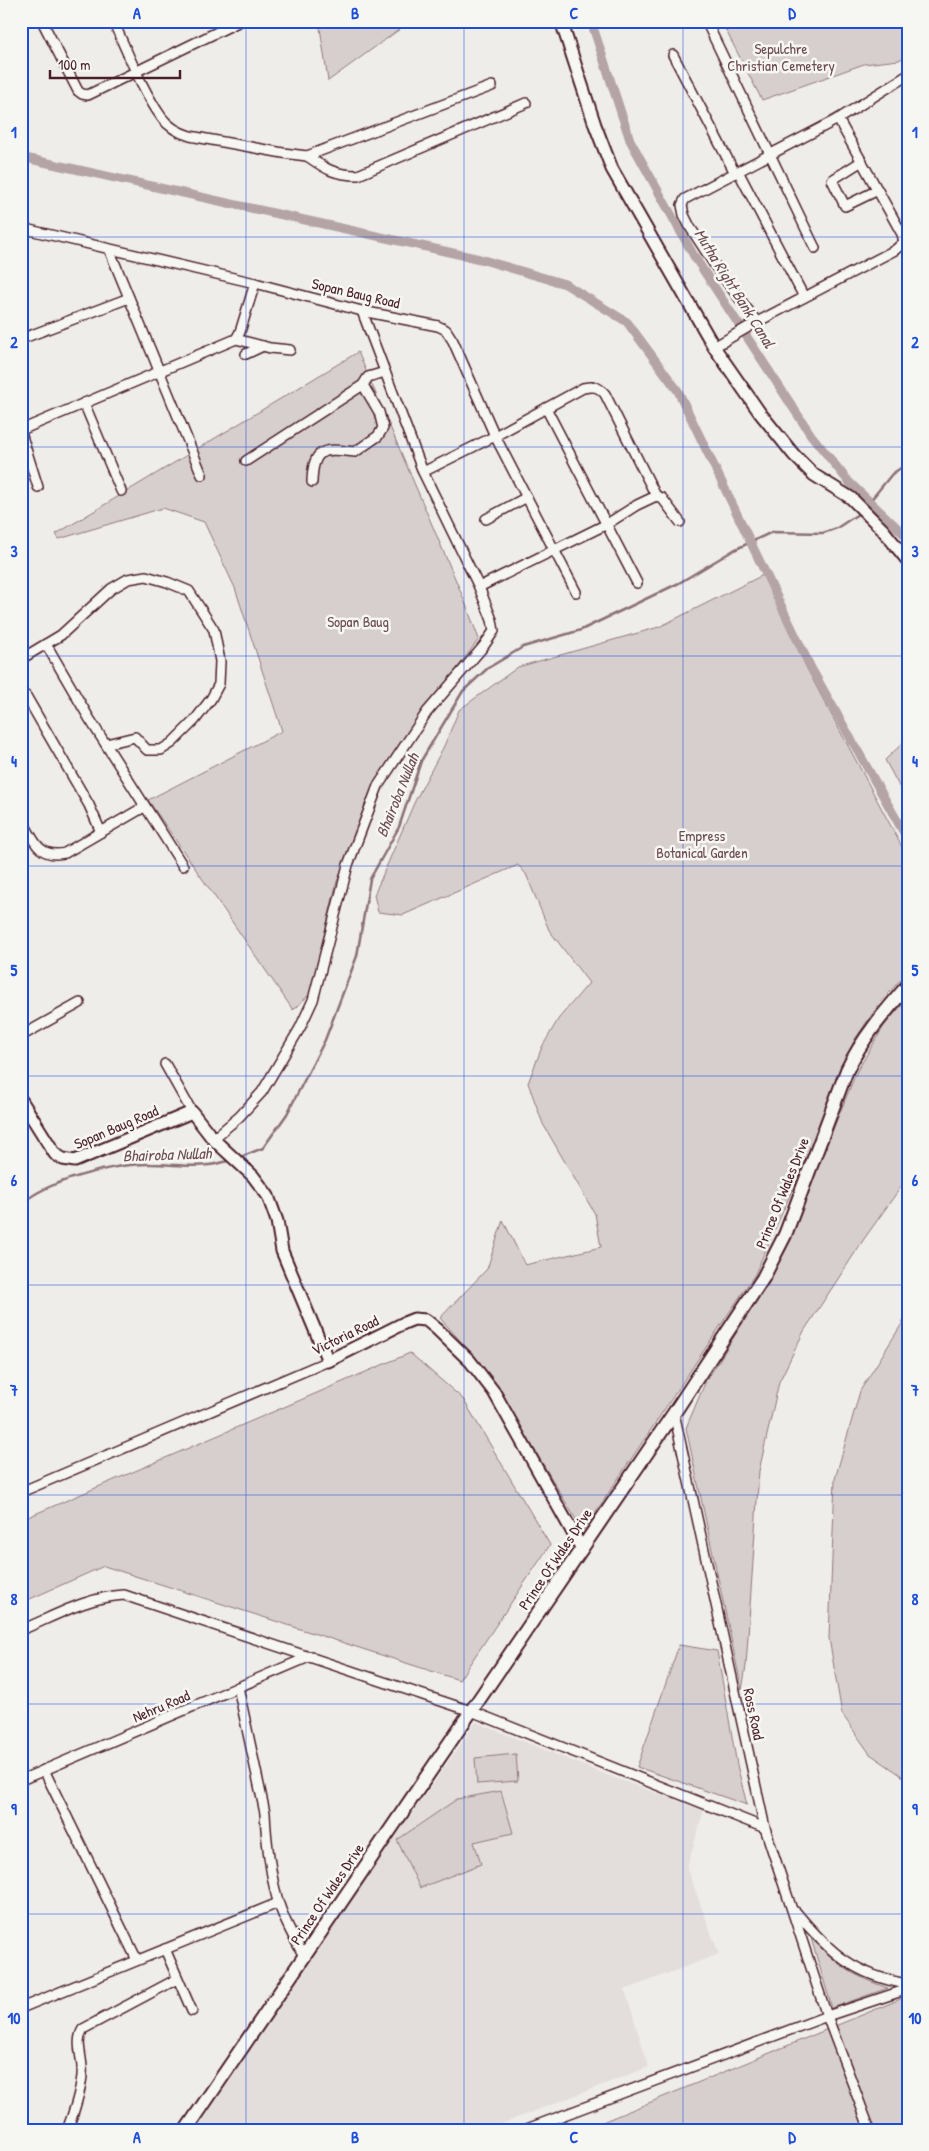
<svg xmlns="http://www.w3.org/2000/svg" width="929" height="2151" font-family="'Patrick Hand',sans-serif">
<style>
.built{fill:#e3dedc}
.green{fill:#d7cfce;stroke:#90777c}
.lines{fill:none;stroke-linecap:round;stroke-linejoin:round}
.stream{stroke:#8a6f74;stroke-width:2.5}
.canal{stroke:#b4a4a5;stroke-width:9}
.minor-casing{stroke:#4a1f2b;stroke-width:12}
.tertiary-casing{stroke:#4a1f2b;stroke-width:15}
.secondary-casing{stroke:#4a1f2b;stroke-width:16}
.minor{stroke:#f6f6f2;stroke-width:9}
.tertiary{stroke:#f6f6f2;stroke-width:11}
.secondary{stroke:#f6f6f2;stroke-width:12}
.grid{fill:none;stroke:#1d4ed8;stroke-width:1;stroke-opacity:0.55}
.labels{text-anchor:middle;dominant-baseline:central;stroke-width:5;stroke-linejoin:round;paint-order:stroke}
.park-label{font-size:15px;fill:#6d4b54;stroke:#f6f6f2}
.street-label{font-size:15px;fill:#4a1f2b;stroke:#f6f6f2}
.water-label{font-size:16px;font-style:italic;fill:#6f4e56;stroke:#f6f6f2}
.neatline{fill:none;stroke:#1d4ed8;stroke-width:2}
.grid-label{font-size:16px;text-anchor:middle;font-weight:bold;fill:#1d4ed8}
</style>
<rect width="100%" height="100%" fill="#efedea"/>
<filter id="ink" filterUnits="userSpaceOnUse"><feTurbulence type="fractalNoise" baseFrequency=".02" numOctaves="2"/><feDisplacementMap in="SourceGraphic" scale="10" xChannelSelector="R" yChannelSelector="G"/><feConvolveMatrix kernelMatrix="1 2 1 2 8 2 1 2 1" color-interpolation-filters="sRGB"/></filter>
<g filter="url(#ink)">
<path class="built" d="M476,1722L612,1777L704,1810L687,1868L719,1954L625,1990L649,2067L486,2130H190Z"/>
<g class="green">
<path d="M319,21H391L400,29L328,81Z"/>
<path d="M721,21H908V55L899,60L864,64L762,100Z"/>
<path d="M358,352L463,597L479,639L420,718L375,790L354,847L337,881L310,994L293,1010L148,800L282,731L235,588L204,522L163,508L59,539L56,534Z"/>
<path d="M763,575L807,669L908,858V971L880,1003L855,1039L814,1141L755,1274L583,1531L498,1389L465,1346L440,1318L487,1269L503,1220L525,1265L601,1247L595,1214L543,1124L528,1083L542,1047L559,1018L589,983L549,930L526,874L518,865L403,915L378,912L374,895L415,801L444,746L459,710L518,667L659,627Z"/>
<path d="M908,738V803L885,760Z"/>
<path d="M908,998V1177L864,1239L804,1331L779,1382L759,1471L746,1666L742,1690L686,1428L705,1383L757,1300L785,1246L857,1071L884,1026Z"/>
<path d="M908,1314V1780L870,1754L842,1714L829,1638L835,1479L860,1391Z"/>
<path d="M410,1353L463,1399L550,1545L459,1680L104,1566L21,1603V1520Z"/>
<path d="M679,1645L717,1651L737,1765L747,1805L637,1767Z"/>
<path d="M516,1754L518,1781L477,1784L475,1758Z"/>
<path d="M501,1791L513,1833L474,1842L481,1864L420,1888L397,1840L457,1799Z"/>
<path d="M811,1938C839,1966 850,1975 888,1988L832,2008Z"/>
<path d="M908,1996V2130H583Z"/>
</g>
<g class="lines">
<g class="stream">
<path d="M866,506L892,474L908,463"/>
<path d="M238,1158L263,1148L287,1114L325,1040L357,956L370,879L399,827L421,761L463,691L488,668L523,647L581,630L679,583L734,550L772,532L823,533L837,528L861,512"/>
<path d="M21,1205C44,1181 117,1163 151,1164C178,1164 204,1170 230,1160"/>
</g>
<g class="canal">
<path d="M591,21L630,140L694,256L811,435L849,482L908,538"/>
<path d="M21,157L480,259L565,284L627,322L678,391L811,668L908,840"/>
</g>
<defs>
<g id="minor">
<path d="M42,21L78,91L82,94L88,95L240,21"/>
<path d="M113,21C127,51 143,92 162,118C169,127 180,133 190,136L283,153L307,156L492,86"/>
<path d="M706,21L815,248"/>
<path d="M673,55L735,173"/>
<path d="M307,156C326,169 334,175 358,175L526,103"/>
<path d="M862,161L832,180L845,206L878,190"/>
<path d="M738,171L804,297"/>
<path d="M21,228L255,283L362,311L438,326L446,330L453,341L495,436L576,592"/>
<path d="M109,249L202,475"/>
<path d="M757,322L718,270L690,227L684,215L682,205L685,199L838,119L908,75"/>
<path d="M21,339L129,298"/>
<path d="M236,339L270,348L290,350"/>
<path d="M714,347L757,322L895,250L904,242L902,234L838,119"/>
<path d="M246,354L263,346"/>
<path d="M84,403L121,491"/>
<path d="M546,408L637,583"/>
<path d="M21,430L236,339L240,332L255,283"/>
<path d="M21,433L38,487"/>
<path d="M246,461L363,385L368,377L385,372"/>
<path d="M423,472L495,436L583,388C593,386 598,386 605,394L656,496"/>
<path d="M312,482C313,446 325,449 355,452L378,436L383,428L379,412L363,385"/>
<path d="M486,519L527,497"/>
<path d="M479,587L607,524L637,505L656,496L662,498L680,522"/>
<path d="M46,644L89,718L183,866"/>
<path d="M21,659L61,635L111,589L128,579L146,576L167,582L189,591L214,630L220,661L219,684L211,699L195,720L172,743L161,750H147L135,737L106,744"/>
<path d="M21,694L26,696L89,805L101,832"/>
<path d="M21,818C33,838 37,859 65,853L144,807"/>
<path d="M21,1036L80,1003"/>
<path d="M165,1064L192,1112"/>
<path d="M213,1139L239,1117L262,1092L300,1028L313,1000L348,865L378,786L427,712L483,647L494,631L492,620L479,587L423,472L362,311"/>
<path d="M674,1413L765,1828L827,2016L870,2130"/>
<path d="M21,1492L328,1361"/>
<path d="M21,1630C55,1616 87,1597 124,1595L471,1711L765,1828"/>
<path d="M238,1687L265,1813C266,1838 271,1881 279,1904C285,1923 295,1940 304,1956"/>
<path d="M44,1770L137,1960"/>
<path d="M21,1780L311,1656"/>
<path d="M796,1912C829,1952 855,1976 908,1984"/>
<path d="M165,1949L192,2011"/>
<path d="M21,2008L278,1903"/>
<path d="M67,2130C74,2112 80,2094 82,2076C84,2059 74,2043 83,2029L177,1979"/>
<path d="M524,2130L827,2016L908,1989"/>
</g>
<g id="tertiary">
<path d="M561,21L595,125L612,169L714,347L760,413L794,455L814,475L851,498L883,530L908,561"/>
<path d="M21,1100L55,1154L63,1159L75,1161L192,1112L213,1139L253,1176L268,1196L277,1221L282,1251L328,1361L404,1323L414,1319L426,1320L437,1329L470,1361L494,1392L582,1549"/>
</g>
<path id="secondary" d="M186,2130L674,1413L763,1278L785,1235L847,1070C863,1037 884,1013 908,985"/>
</defs>
<use href="#minor" class="minor-casing"/>
<use href="#tertiary" class="tertiary-casing"/>
<use href="#secondary" class="secondary-casing"/>
<use href="#minor" class="minor"/>
<use href="#tertiary" class="tertiary"/>
<use href="#secondary" class="secondary"/>
</g>
</g>
<path class="grid" d="M246,21V2130M464,21V2130M683,21V2130M21,237H908M21,447H908M21,656H908M21,866H908M21,1076H908M21,1285H908M21,1495H908M21,1704H908M21,1914H908"/>
<g class="labels">
<g class="park-label">
<text x="781" y="48">Sepulchre<tspan x="781" dy="17">Christian Cemetery</tspan></text>
<text x="358" y="621">Sopan Baug</text>
<text x="702" y="835">Empress<tspan x="702" dy="17">Botanical Garden</tspan></text>
</g>
<g class="street-label">
<text transform="translate(356 293) rotate(13)">Sopan Baug Road</text>
<text transform="translate(116 1127) rotate(-23)">Sopan Baug Road</text>
<text transform="translate(782 1193) rotate(-68)">Prince Of Wales Drive</text>
<text transform="translate(345 1335) rotate(-26)">Victoria Road</text>
<text transform="translate(555 1559) rotate(-56)">Prince Of Wales Drive</text>
<text transform="translate(161 1706) rotate(-23)">Nehru Road</text>
<text transform="translate(754 1714) rotate(78)">Ross Road</text>
<text transform="translate(327 1894) rotate(-56)">Prince Of Wales Drive</text>
</g>
<g class="water-label">
<text transform="translate(735 288) rotate(58)">Mutha Right Bank Canal</text>
<text transform="translate(397 795) rotate(-68)">Bhairoba Nullah</text>
<text transform="translate(167 1154) rotate(-2)">Bhairoba Nullah</text>
</g>
</g>
<rect width="929" height="2151" fill="none" stroke="#f6f6f2" stroke-width="55"/>
<path d="M50 70v8h130v-8" fill="none" stroke="#4a1f2b" stroke-width="2.5"/>
<text x="58" y="70" font-size="15" fill="#4a1f2b" stroke="#f6f6f2" stroke-width="4" paint-order="stroke">100 m</text>
<rect x="28" y="28" width="874" height="2096" class="neatline"/>
<g class="grid-label">
<text x="137" y="19">A</text>
<text x="355" y="19">B</text>
<text x="574" y="19">C</text>
<text x="792" y="19">D</text>
<text x="14" y="138">1</text>
<text x="915" y="138">1</text>
<text x="14" y="348">2</text>
<text x="915" y="348">2</text>
<text x="14" y="557">3</text>
<text x="915" y="557">3</text>
<text x="14" y="767">4</text>
<text x="915" y="767">4</text>
<text x="14" y="976">5</text>
<text x="915" y="976">5</text>
<text x="14" y="1186">6</text>
<text x="915" y="1186">6</text>
<text x="14" y="1396">7</text>
<text x="915" y="1396">7</text>
<text x="14" y="1605">8</text>
<text x="915" y="1605">8</text>
<text x="14" y="1815">9</text>
<text x="915" y="1815">9</text>
<text x="14" y="2024">10</text>
<text x="915" y="2024">10</text>
<text x="137" y="2143">A</text>
<text x="355" y="2143">B</text>
<text x="574" y="2143">C</text>
<text x="792" y="2143">D</text>
</g>
</svg>
